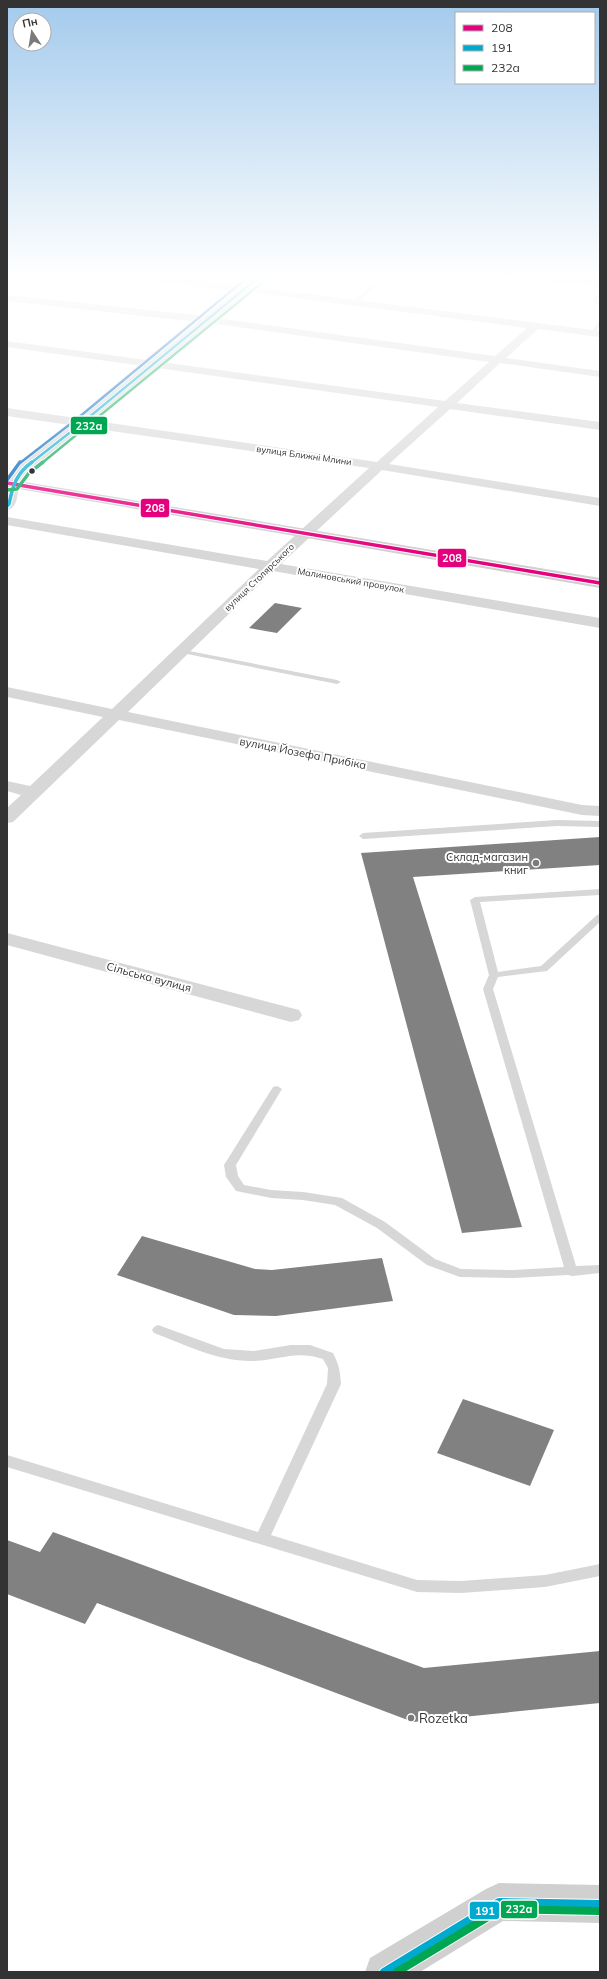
<svg xmlns="http://www.w3.org/2000/svg" width="607" height="1979" font-family="Mulish,sans-serif">
<style>
.green{fill:#f1f5ed}
.building{fill:#818181}
.lines{fill:none;stroke-linecap:round;stroke-linejoin:round}
.service{fill:#d7d7d7;fill-rule:evenodd}
.minor{fill:#d7d7d7;fill-rule:evenodd}
.tertiary{fill:#d7d7d7;fill-rule:evenodd}
.secondary{fill:#d0d0d0;fill-rule:evenodd}
.bus-1-casing{stroke:#fff;stroke-width:5.5}
.bus-2-far2-casing{stroke:#fff;stroke-width:4}
.bus-2-far1-casing{stroke:#fff;stroke-width:5.5}
.bus-2-casing{stroke:#fff;stroke-width:10}
.bus-3-far2-casing{stroke:#fff;stroke-width:4}
.bus-3-far1-casing{stroke:#fff;stroke-width:5.5}
.bus-3-casing{stroke:#fff;stroke-width:10}
.bus-4-far1-casing{stroke:#fff;stroke-width:4}
.bus-4-casing{stroke:#fff;stroke-width:5.5}
.bus-1{stroke:#e5007d;stroke-width:3.5}
.bus-2-far2{stroke:#00a9ce;stroke-width:2.5}
.bus-2-far1{stroke:#00a9ce;stroke-width:3.5}
.bus-2{stroke:#00a9ce;stroke-width:8}
.bus-3-far2{stroke:#00a651;stroke-width:2.5}
.bus-3-far1{stroke:#00a651;stroke-width:3.5}
.bus-3{stroke:#00a651;stroke-width:8}
.bus-4-far1{stroke:#0065bd;stroke-width:2.5}
.bus-4{stroke:#0065bd;stroke-width:3.5}
.bus-dot{fill:#333;stroke:#fff;stroke-width:1.5}
.poi-dot{fill:#7a7a7a;stroke:#fff;stroke-width:1.5}
.labels{text-anchor:middle;dominant-baseline:central;stroke-width:4;stroke-linejoin:round;paint-order:stroke}
.far-street-label{font-size:9px;fill:#333;stroke:#fff}
.street-label{font-size:11px;fill:#333;stroke:#fff}
.poi-label{font-size:11px;fill:#333;stroke:#fff;text-anchor:end}
.near-poi-label{font-size:13px;fill:#333;stroke:#fff;text-anchor:start}
.line-badge{stroke:#fff;stroke-width:1.5}
.badge-label{font-size:11px;text-anchor:middle;font-weight:bold;fill:#fff}
</style>
<rect width="100%" height="100%" fill="#fff"/>
<path class="green" d="M176,277H237L229,284Z"/>
<g class="building">
<path d="M275,603L302,608L277,633L249,628Z"/>
<path d="M600,837V865L413,877L522,1227L462,1233L361,853Z"/>
<path d="M142,1236L255,1269L272,1270L382,1258L393,1301L276,1316L234,1315L117,1275Z"/>
<path d="M463,1399L554,1430L530,1486L437,1453Z"/>
<path d="M53,1532L424,1668L600,1651V1703L413,1722L97,1603L85,1624L7,1594V1540L40,1552Z"/>
</g>
<g class="lines">
<g class="service">
<path d="M380,277H385L357,304H353V302Z"/>
<path d="M598,294H600V298L597,301L600,304V307L592,301Z"/>
<path d="M598,322H600V326L594,334H590Z"/>
<path d="M179,649L337,680L341,682L337,684L182,653H179Z"/>
<path d="M557,820L600,821V827L557,826L363,839L359,836L363,833Z"/>
<path d="M600,889V895L480,902L498,972L541,966L597,915L600,914V922L547,971L498,977L493,989L576,1266L600,1265V1273L572,1276L568,1275L514,1278L460,1277L427,1265L377,1228L335,1205L303,1200L271,1198L236,1191L226,1177L224,1165L273,1087L277,1086L282,1089L236,1165L238,1176L244,1185L271,1190L303,1192L342,1198L385,1222L435,1259L461,1269L514,1270L564,1267L483,989L489,975L470,900L475,897Z"/>
<path d="M158,1325L224,1349L254,1351L291,1345H310L333,1353C339,1365 340,1370 341,1384L271,1535L417,1580L461,1581L545,1575L600,1564V1576L545,1587L461,1593L417,1592L7,1467V1455L258,1532L327,1384L328,1368L323,1359C295,1350 281,1360 254,1361C219,1362 186,1345 154,1333L152,1330L154,1327Z"/>
</g>
<g class="minor">
<path d="M528,277H561L600,281V287L533,280Z"/>
<path d="M246,286L600,331V337L538,329L506,358L600,371V377L500,363L457,403L600,422V430L450,409L389,464L600,498V506L382,470L281,564L600,618V628L273,571L128,712L582,805L600,806V816L582,815L119,720L13,822L7,823V808L21,795L7,791V781L30,786L103,717L7,697V687L112,709L259,569L7,525V517L267,561L369,468L7,416V408L377,462L438,407L7,347V341L445,401L489,362L209,323L204,320L209,317L495,356L527,328L243,291L241,289Z"/>
<path d="M7,933L299,1010L302,1015L299,1020L291,1022L7,945Z"/>
</g>
<path class="tertiary" d="M136,277H168L242,286L253,277H264L213,322L29,471C26,475 21,480 20,485C16,495 19,507 7,510V483L19,465L78,420L198,322L7,301V295L205,316L236,291L141,280Z"/>
<g class="secondary">
<path d="M7,479L600,578V588L7,487Z"/>
<path d="M499,1883L600,1885V1923L503,1921L420,1972H365L370,1958L486,1889Z"/>
</g>
<defs>
<path id="bus-1" d="M7,483L600,583"/>
<path id="bus-2-far2" d="M31,463L82,423L259,277"/>
<path id="bus-2-far1" d="M7,506L9,504C13,485 16,474 32,462"/>
<path id="bus-2" d="M384,1972L499,1902L600,1904"/>
<path id="bus-3-far2" d="M42,463L263,282"/>
<path id="bus-3-far1" d="M7,490L17,489L29,473L43,462"/>
<path id="bus-3" d="M397,1972L501,1909L599,1911"/>
<path id="bus-4-far1" d="M20,463L78,418L248,277"/>
<path id="bus-4" d="M7,480L20,462"/>
</defs>
<use href="#bus-1" class="bus-1-casing"/>
<use href="#bus-2-far2" class="bus-2-far2-casing"/>
<use href="#bus-2-far1" class="bus-2-far1-casing"/>
<use href="#bus-2" class="bus-2-casing"/>
<use href="#bus-3-far2" class="bus-3-far2-casing"/>
<use href="#bus-3-far1" class="bus-3-far1-casing"/>
<use href="#bus-3" class="bus-3-casing"/>
<use href="#bus-4-far1" class="bus-4-far1-casing"/>
<use href="#bus-4" class="bus-4-casing"/>
<use href="#bus-1" class="bus-1"/>
<use href="#bus-2-far2" class="bus-2-far2"/>
<use href="#bus-2-far1" class="bus-2-far1"/>
<use href="#bus-2" class="bus-2"/>
<use href="#bus-3-far2" class="bus-3-far2"/>
<use href="#bus-3-far1" class="bus-3-far1"/>
<use href="#bus-3" class="bus-3"/>
<use href="#bus-4-far1" class="bus-4-far1"/>
<use href="#bus-4" class="bus-4"/>
</g>
<linearGradient id="sky" x2="0" y2="1"><stop stop-color="#a3caec"/><stop offset="0.5" stop-color="#fff"/><stop offset="1" stop-color="#fff" stop-opacity="0"/></linearGradient>
<rect width="607" height="554" fill="url(#sky)"/>
<circle class="bus-dot" cx="32" cy="471" r="3.5"/>
<g class="poi-dot">
<circle cx="536" cy="863" r="4"/>
<circle cx="411" cy="1718" r="4"/>
</g>
<g class="labels">
<g class="far-street-label">
<text transform="translate(304 455) rotate(8)">вулиця Ближні Млини</text>
<text transform="translate(259 577) rotate(-44)">вулиця Столярського</text>
<text transform="translate(351 580) rotate(10)">Малиновський провулок</text>
</g>
<g class="street-label">
<text transform="translate(303 753) rotate(11)">вулиця Йозефа Прибіка</text>
<text transform="translate(149 977) rotate(15)">Сільська вулиця</text>
</g>
<g class="poi-label">
<text x="528" y="857">Склад-магазин<tspan x="528" dy="13">книг</tspan></text>
</g>
<g class="near-poi-label">
<text x="419" y="1718">Rozetka</text>
</g>
</g>
<g class="line-badge">
<rect x="70" y="416" width="38" height="19" rx="4" fill="#00a651"/>
<rect x="140" y="498" width="30" height="20" rx="4" fill="#e5007d"/>
<rect x="437" y="548" width="30" height="20" rx="4" fill="#e5007d"/>
<rect x="500" y="1900" width="38" height="19" rx="4" fill="#00a651"/>
<rect x="469" y="1901" width="31" height="19" rx="4" fill="#00a9ce"/>
</g>
<g class="badge-label">
<text x="89" y="430">232а</text>
<text x="155" y="512">208</text>
<text x="452" y="562">208</text>
<text x="519" y="1913">232а</text>
<text x="485" y="1915">191</text>
</g>
<rect width="607" height="1979" fill="none" stroke="#333333" stroke-width="16"/>
<rect x="455" y="12" width="140" height="72" fill="#ffffff" stroke="#adadad"/>
<rect x="463" y="25" width="20" height="6" fill="#e5007d" stroke="#adadad"/>
<text x="491" y="32" font-size="12" fill="#333333">208</text>
<rect x="463" y="45" width="20" height="6" fill="#00a9ce" stroke="#adadad"/>
<text x="491" y="52" font-size="12" fill="#333333">191</text>
<rect x="463" y="65" width="20" height="6" fill="#00a651" stroke="#adadad"/>
<text x="491" y="72" font-size="12" fill="#333333">232а</text>
<g transform="translate(32 32) rotate(348)"><circle r="19" fill="#ffffff" stroke="#adadad"/>
<path d="M0-3L7 15L0 10L-7 15Z" fill="#7a7a7a"/>
<text y="-6" font-size="11" font-weight="bold" text-anchor="middle" fill="#333333">Пн</text>
</g>
</svg>
